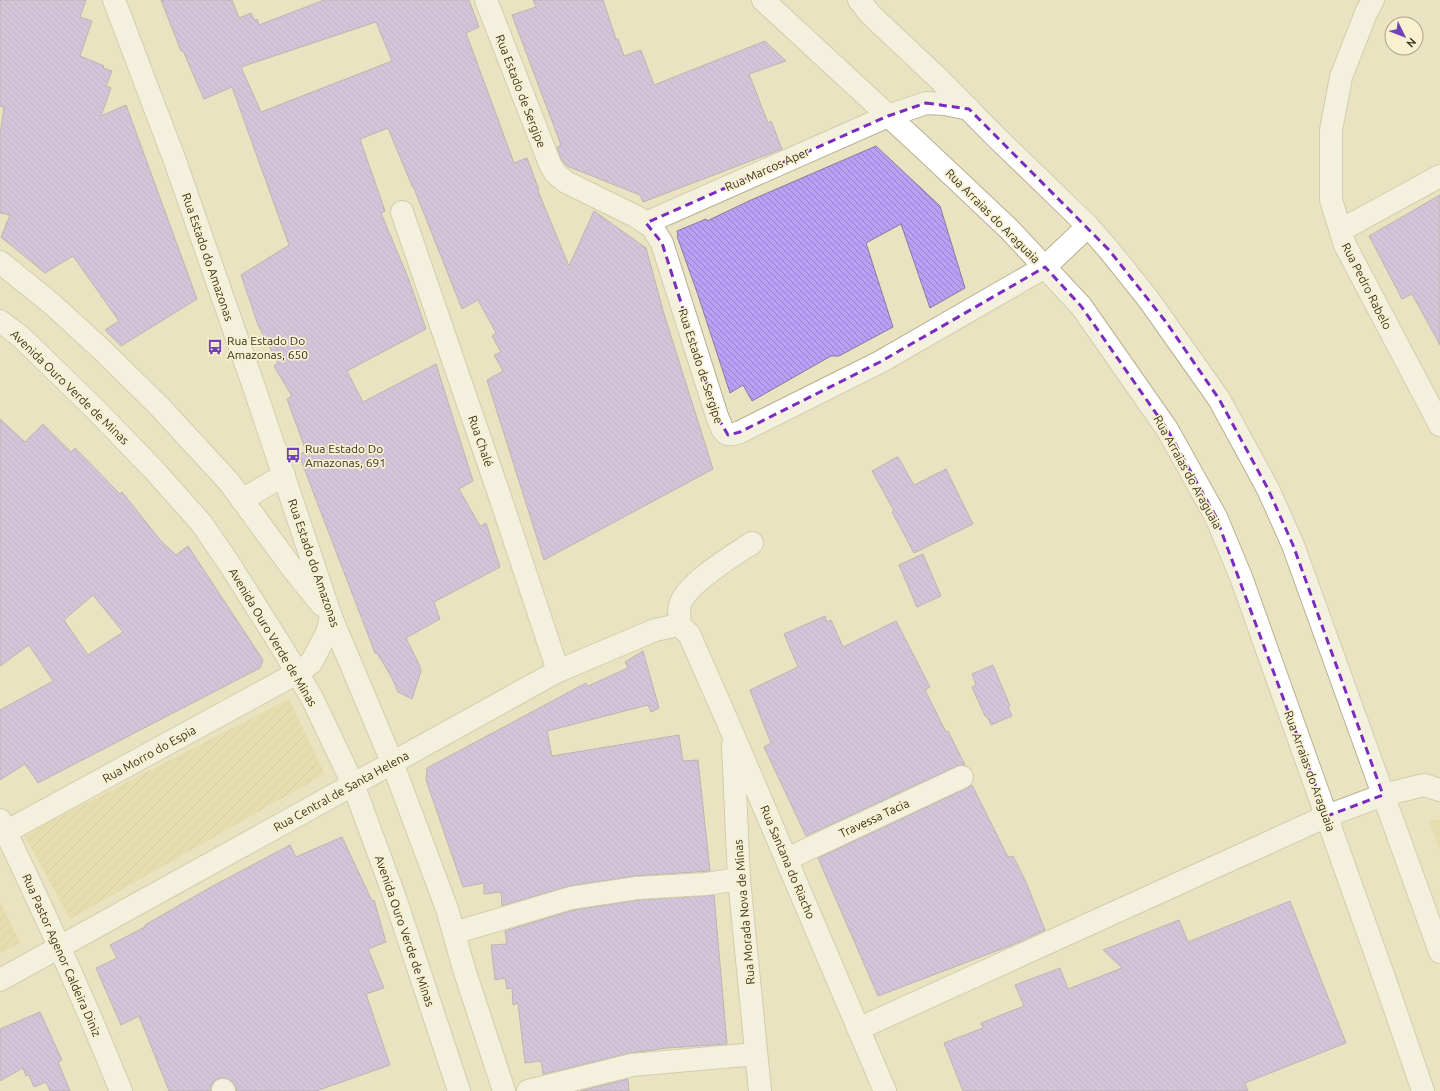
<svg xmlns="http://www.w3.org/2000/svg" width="1440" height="1091" font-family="Ubuntu,sans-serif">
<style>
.park{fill:#e2d598}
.garden{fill:url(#garden-furrows)}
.building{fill:url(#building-back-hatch);stroke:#857d9b;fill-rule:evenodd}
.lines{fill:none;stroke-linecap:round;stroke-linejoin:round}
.minor-casing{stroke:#b8b190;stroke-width:24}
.major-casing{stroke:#b8b190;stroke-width:24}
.minor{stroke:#fff;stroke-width:22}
.major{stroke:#fff;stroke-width:22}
.marked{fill:none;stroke:#7b2cbf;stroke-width:3;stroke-dasharray:8 5;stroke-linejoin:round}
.labels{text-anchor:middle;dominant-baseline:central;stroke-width:3.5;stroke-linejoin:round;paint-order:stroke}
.street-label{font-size:12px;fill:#363326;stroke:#f8f0ce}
.poi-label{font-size:12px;fill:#363326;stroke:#f8f0ce;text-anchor:start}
</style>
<defs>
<pattern id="garden-furrows" width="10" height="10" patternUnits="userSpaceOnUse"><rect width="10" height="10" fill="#e2d598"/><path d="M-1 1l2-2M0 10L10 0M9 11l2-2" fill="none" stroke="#c2b783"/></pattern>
<pattern id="building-back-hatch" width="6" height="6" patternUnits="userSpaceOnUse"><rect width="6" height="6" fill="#b9a0f5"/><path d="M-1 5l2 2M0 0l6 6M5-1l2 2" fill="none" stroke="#9783c6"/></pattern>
</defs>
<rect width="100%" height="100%" fill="#eae3c1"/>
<path class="park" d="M1440,819V852L1429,821Z"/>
<g class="garden">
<path d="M289,699L325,774L70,919L24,835Z"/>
<path d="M0,901L20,943L0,954Z"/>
</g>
<g class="building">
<path d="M0,0H86L80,17L92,21L80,56L104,66L103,68L112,71L106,86L111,88L101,116L126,105L197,299L121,346L105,330L119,321L73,256L45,273L1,237L10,215L0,213V134L4,107L0,106Z"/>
<path d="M161,0H232L239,18L251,13L254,20L257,19L259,25L324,0H469L479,27L466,33L514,163L527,158L539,190L538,191L569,266L594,211L646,248L664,314L713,469L544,560L487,380L503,371L494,355L501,352L492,336L496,333L478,300L462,309L413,186H412L388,128L360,139L385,211L381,213L409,280L426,329L347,371L363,402L436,364L473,481L459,489L480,526L486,523L500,567L434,602L440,619L406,638L419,664L421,671L412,699L398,692L391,676L377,653H375L299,455L306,451L287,399L292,396L274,366L278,363L258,325L241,275L289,245L232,87L204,99L183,51H181ZM376,22L392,61L261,112L241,67Z"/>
<path d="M533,0H603L616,39H618L624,56L641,50L654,85L765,41L786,61L749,74L768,123L771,121L782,149L643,202L640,195L567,166L561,159L557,147L561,145L512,15L536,7Z"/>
<path d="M876,146L940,206L965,288L930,308L901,224L866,243L893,327L839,356H831L752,401L743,385L730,393L698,295L677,236L678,235L677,231L706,219L707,221L751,200Z"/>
<path d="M1440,195V345L1412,294L1402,299L1369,236Z"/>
<path d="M0,419L25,442L43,424L71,452L75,448L120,494L122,492L161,541L176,555L188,546L263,660L260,668L38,783L25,764L0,780V710L53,681L29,645L0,666ZM93,595L123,632L88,655L64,620Z"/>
<path d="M897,457H898L914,485L946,469L973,524L914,553L892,512L894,511L872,471Z"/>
<path d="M923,554L941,596L917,607L899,565Z"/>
<path d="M825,616L827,622L831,620L843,647L896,621L930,687L925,690L946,732L948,731L965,765L957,766L806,836L764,747L771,743L750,690L798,667L784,634Z"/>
<path d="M643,651L659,708L651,712L648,705L547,731L552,756L679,735L683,761L698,760L710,871L635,876L569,886L502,906L501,892L484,894V883L463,887L426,780L427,768L586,683L588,686L628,668L625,662Z"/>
<path d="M993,665L1010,706L1008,707L1012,716L991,725L987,716H985L972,687L976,685L972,674Z"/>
<path d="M972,785L1008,857L1013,856L1026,882L1045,930L1012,945L878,996L818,858L967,788Z"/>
<path d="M342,837L372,901L374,900L386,942L368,949L384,988L366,994L390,1065L316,1091H236V1087L233,1082L226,1078H220L214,1081L211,1086V1091H169L139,1016L121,1025L96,968L117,958L110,945L145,927V925L211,887L290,845L296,857Z"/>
<path d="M714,895L727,1044L667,1048L631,1053L543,1074L541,1061L525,1063L518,1003L513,1005L512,988L507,989L505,978L495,980L491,945L507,944L505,931L574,910L638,900Z"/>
<path d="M1290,901L1346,1043L1245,1083L1248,1091H963L944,1043L983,1028L981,1023L1024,1006L1015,985L1060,968L1068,989L1122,968L1103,950L1179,920L1188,942Z"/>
<path d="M40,1012L62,1060L58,1062L70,1091H50L46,1082L34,1087L29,1075L26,1076L23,1068L0,1081V1029Z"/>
<path d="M628,1079L629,1091H580Z"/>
</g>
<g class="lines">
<defs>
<g id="minor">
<path d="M114,0L175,161L254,387L331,617L392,762L447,909L464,969L504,1091"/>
<path d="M486,0L550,164L555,173L566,182L637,217L652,227L662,243L717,416C723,430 723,439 740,432L880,362L1045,267L1088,226"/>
<path d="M1373,0L1366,13L1341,77L1331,130V200L1345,245L1440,425"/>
<path d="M402,212L497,488L558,671"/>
<path d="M646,223L888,116"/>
<path d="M1341,230L1440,176"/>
<path d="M0,262L52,304L101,349L159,406L229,482L292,568L322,605"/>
<path d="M0,321L21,337L95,409L154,470L202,524L230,565L281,646L312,698L353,784L394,895L459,1091"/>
<path d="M242,500L284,475"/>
<path d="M680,626C680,620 678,611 680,605C685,584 734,555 752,543"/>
<path d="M733,745L739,879L760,1091"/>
<path d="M0,820C43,909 84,999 121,1091"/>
<path d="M0,835L297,673L311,663L327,633L331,617"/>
<path d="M787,859L962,777"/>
<path d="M454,933L571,898L637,888L706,884L739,879"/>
<path d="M0,980L558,671L655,630L674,626H680L689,634L732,732L885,1091"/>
<path d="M858,1029L1327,816L1383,795L1424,785L1440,790"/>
<path d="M223,1090L224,1091"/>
<path d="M528,1091L632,1065L756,1054"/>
</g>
<g id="major">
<path d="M763,0L920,145L1009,229L1081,306L1167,429L1216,517L1241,577L1386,983L1423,1091"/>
<path d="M859,0L870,14L940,80L993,134L1088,226L1109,250L1149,300L1219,399L1268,489L1293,545L1440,952"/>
<path d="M888,116L926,103L945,104L969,109"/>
</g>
</defs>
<use href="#minor" class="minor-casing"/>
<use href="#major" class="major-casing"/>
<use href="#minor" class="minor"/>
<use href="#major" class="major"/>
</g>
<path d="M0 0H1440V1091H0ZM926,103L969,109L1109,250L1166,322L1219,399L1268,489L1293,545L1383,795L1327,816L1216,517L1167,429L1081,306L1045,267L880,362L740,432L728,435L717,416L662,243L646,223L888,116Z" fill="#eae3c1" fill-opacity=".55" fill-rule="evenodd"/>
<path class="marked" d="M926,103L969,109L1109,250L1166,322L1219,399L1268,489L1293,545L1383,795L1327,816L1216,517L1167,429L1081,306L1045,267L880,362L740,432L728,435L717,416L662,243L646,223L888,116Z"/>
<defs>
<symbol id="bus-bare" viewBox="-9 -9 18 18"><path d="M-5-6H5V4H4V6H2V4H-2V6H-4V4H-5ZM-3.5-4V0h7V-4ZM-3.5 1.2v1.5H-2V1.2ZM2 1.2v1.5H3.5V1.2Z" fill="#6f42ba" stroke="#f8f0ce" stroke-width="2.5" paint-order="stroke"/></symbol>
</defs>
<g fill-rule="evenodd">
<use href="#bus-bare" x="204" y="336" width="22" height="22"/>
<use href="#bus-bare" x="282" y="444" width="22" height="22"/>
</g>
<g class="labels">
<g class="street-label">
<text transform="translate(521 91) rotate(69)">Rua Estado de Sergipe</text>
<text transform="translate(767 169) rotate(-24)">Rua Marcos Aper</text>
<text transform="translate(993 216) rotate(45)">Rua Arraias do Araguaia</text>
<text transform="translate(208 257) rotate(71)">Rua Estado do Amazonas</text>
<text transform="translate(1367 286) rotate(63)">Rua Pedro Rabelo</text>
<text transform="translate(701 366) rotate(72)">Rua Estado de Sergipe</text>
<text transform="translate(70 387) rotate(44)">Avenida Ouro Verde de Minas</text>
<text transform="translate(481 441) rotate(71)">Rua Chalé</text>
<text transform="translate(1188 472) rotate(61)">Rua Arraias do Araguaia</text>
<text transform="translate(314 563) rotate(71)">Rua Estado do Amazonas</text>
<text transform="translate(273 637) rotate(59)">Avenida Ouro Verde de Minas</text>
<text transform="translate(149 754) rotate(-29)">Rua Morro do Espia</text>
<text transform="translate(1310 771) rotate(70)">Rua Arraias do Araguaia</text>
<text transform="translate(341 791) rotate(-29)">Rua Central de Santa Helena</text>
<text transform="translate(874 818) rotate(-25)">Travessa Tacia</text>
<text transform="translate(788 862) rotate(67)">Rua Santana do Riacho</text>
<text transform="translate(744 912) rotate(-95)">Rua Morada Nova de Minas</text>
<text transform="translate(405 931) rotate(71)">Avenida Ouro Verde de Minas</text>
<text transform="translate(62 955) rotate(66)">Rua Pastor Agenor Caldeira Diniz</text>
</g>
<g class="poi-label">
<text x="227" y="340">Rua Estado Do<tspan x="227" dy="14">Amazonas, 650</tspan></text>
<text x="305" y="448">Rua Estado Do<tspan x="305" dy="14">Amazonas, 691</tspan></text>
</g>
</g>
<g transform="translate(1404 36) rotate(133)"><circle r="19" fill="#f8f0ce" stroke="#aaa48b"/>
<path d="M0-3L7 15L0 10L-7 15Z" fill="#6f42ba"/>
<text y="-6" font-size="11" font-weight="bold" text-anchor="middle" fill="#363326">N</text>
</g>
</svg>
